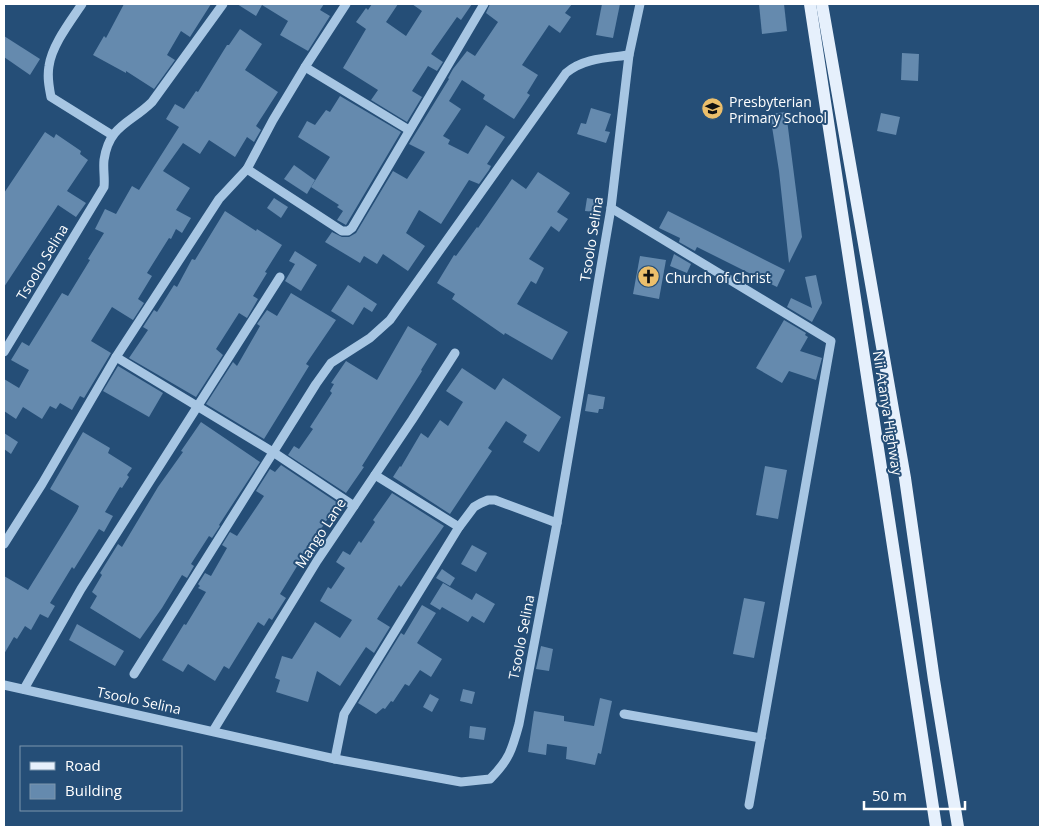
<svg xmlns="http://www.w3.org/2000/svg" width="1044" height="831" font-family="'Open Sans',sans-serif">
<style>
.building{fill:#658aae}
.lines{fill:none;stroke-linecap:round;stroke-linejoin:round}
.minor{stroke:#a7c6e3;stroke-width:9}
.major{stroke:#e6f0fc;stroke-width:12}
.labels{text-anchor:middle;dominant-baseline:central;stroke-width:4;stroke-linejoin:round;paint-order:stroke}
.poi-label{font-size:14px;fill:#fff;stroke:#254e77;text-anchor:start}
.street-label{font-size:14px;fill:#fff;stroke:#254e77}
</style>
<rect width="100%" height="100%" fill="#254e77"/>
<g class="building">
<path d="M124,4H211L190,37L181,31L167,55L175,60L154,89L126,71V73L93,55L104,36L106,38Z"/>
<path d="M237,4H324L320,10L330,16L308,51L280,35L288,21L262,5L256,16Z"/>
<path d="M372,4H398L386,22L406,36L422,11L412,4H472L461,20L457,17L431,54L443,62L437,71L428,66L412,91L422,97L407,122L371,100L378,90L343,68L366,29L356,22L366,8L368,10Z"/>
<path d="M490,4H572L565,13L571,17L560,33L549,25L522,65L538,75L527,93L530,95L514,119L483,99L485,95L462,80L449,101L461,109L443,136L450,140L448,144L468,154L486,125L505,137L487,164L491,166L489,170L479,184L469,180L441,224L419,210L406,233L425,246L408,271L383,254L377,264L364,256L360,263L325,242L332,232L342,237H349L356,233L393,171L407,179L425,152L409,144L449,79L448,78L453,69L467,51L475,56L498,22L486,13Z"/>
<path d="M602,4H620L613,38L596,35Z"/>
<path d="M759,4H784L787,31L762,34Z"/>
<path d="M240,29L262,44L245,70L278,92L256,126L261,130L254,142L247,137L235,157L209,140L200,154L183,143L163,171L190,188L176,210L191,218L182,233L176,229L171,239L169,238L147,273L152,276L138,299L144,303L133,320L112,307L91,341L111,353L84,398L80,396L72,410L60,403L56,409L50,406L42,419L23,407L16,419L4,411V379L19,388L29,370L11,360L22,342L29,346L62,293L68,296L90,260L88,259L104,233L95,229L105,209L116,214L132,186L139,190L179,127L166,119L175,104L184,109L196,91L198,92L227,45H229Z"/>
<path d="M4,36L40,59L30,75L4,57Z"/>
<path d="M902,53L919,54L918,81L901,80Z"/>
<path d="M340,96L401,132L346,225L337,220L343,211L337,207L339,205L311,187L330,157L298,137L307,121L315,125L326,110L330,112Z"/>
<path d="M591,108L611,114L605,131L610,132L606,143L577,134L581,123L586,124Z"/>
<path d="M786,112L802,237L789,263L779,171L770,114Z"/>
<path d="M881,113L900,117L896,135L877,131Z"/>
<path d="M45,132L54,138L56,134L81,151L80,154L88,160L67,191L86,203L76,217L58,205L4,287V193Z"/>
<path d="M294,165L315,180L307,194L284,179Z"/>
<path d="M538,172L570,193L557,212L568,219L559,232L551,226L529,259L544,268L536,284L531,281L517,304L568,332L552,360L505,333L504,335L452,299L455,294L437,283L454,255L456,256L477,227L478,228L512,179L526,189Z"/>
<path d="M274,198L288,207L281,218L267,208Z"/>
<path d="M587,198L597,200L595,212L585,211Z"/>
<path d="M225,211L256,231L257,229L282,245L265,272L267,273L253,296L258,299L247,318L239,313L216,349L223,355L196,397L129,358L148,330L143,327L154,310L157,312L174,285L177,287L192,259L195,260Z"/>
<path d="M668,211L785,270L777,287L697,247L695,251L679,242L680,238L659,228Z"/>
<path d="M295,251L317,265L301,291L285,281L295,264L289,261Z"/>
<path d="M674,254L691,264L687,273L670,266Z"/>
<path d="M640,256L666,260L659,299L633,294Z"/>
<path d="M816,275L822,303L812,322L787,307L791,298L812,308L805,277Z"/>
<path d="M348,285L377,304L372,312L364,307L353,325L331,311Z"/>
<path d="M291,293L336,320L306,364L309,366L264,439L206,404L233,362L237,366L260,326L257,324L267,310L277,316Z"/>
<path d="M784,320L806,333L805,335L808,337L800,351L822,358L816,380L789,371L782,383L756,368Z"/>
<path d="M408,326L437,344L421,370L422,371L362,466L364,467L346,493L288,455L294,446L299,449L313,429L310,427L332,393L330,391L334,384L331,383L346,361L377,380Z"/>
<path d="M118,366L163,393L149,417L103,391Z"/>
<path d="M462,368L495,390L503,378L561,417L539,452L523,442L527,435L506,421L488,448L492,451L450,514L393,477L400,466L401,467L421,433L428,438L440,420L448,426L463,402L446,391Z"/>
<path d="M588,394L605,397L603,409H599L598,413L585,411Z"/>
<path d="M201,422L260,462L219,525L220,526L212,538L209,536L191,564L194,566L187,578L182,575L162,608L140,639L90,608L97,596L92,592L102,575L100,573L118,544L122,547L158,487L183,452L181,451Z"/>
<path d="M83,432L110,448L108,453L132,468L127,475L129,477L122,488L120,487L105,512L113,516L104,532L99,529L74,569L72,567L50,603L55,606L48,618L40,614L31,630L25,626L17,639L14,637L4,654V576L28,590L77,511L79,506L50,489Z"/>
<path d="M4,433L18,442L11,454L4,449Z"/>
<path d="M281,465L338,503L317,535L320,537L301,565L299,563L280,594L286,598L272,620L269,618L264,626L258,622L229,669L224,666L215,681L188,664L183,672L162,660L184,624L186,625L206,592L198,588L200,586L198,584L205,573L211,576L227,548L222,545L230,532L237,536L264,496L256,491L270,469L275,472Z"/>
<path d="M765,466L787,470L778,519L756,515Z"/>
<path d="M392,493L444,526L401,587L399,585L377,619L390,627L374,653L366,647L340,686L317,671L308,702L276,692L280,680L275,678L282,656L292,659L315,622L340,638L352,620L320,601L328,587L331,589L345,568L336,562L343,551L350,555L359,541L361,543L375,522L373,520Z"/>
<path d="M472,545L487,553L476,572L461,564Z"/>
<path d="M442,569L455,578L450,586L436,578Z"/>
<path d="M443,583L472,600L476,593L495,604L484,623L472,616L468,622L442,607L440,610L430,604Z"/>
<path d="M744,598L765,602L754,658L733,654Z"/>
<path d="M422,605L436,613L417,643L442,659L431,677L420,670L409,686L405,684L393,702L391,701L385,709L383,708L376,714L358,703L401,633L404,635Z"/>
<path d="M77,624L124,651L115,666L69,640Z"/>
<path d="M541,646L553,649L549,671L536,669Z"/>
<path d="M463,689L475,692L472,704L460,701Z"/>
<path d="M430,694L439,699L432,712L423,707Z"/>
<path d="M600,698L612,701L601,754L598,753L595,765L566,759L567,747L547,744L546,755L528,752L534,711L564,716V721L594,726Z"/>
<path d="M470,726L486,728L484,740L469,738Z"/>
</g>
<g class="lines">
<g class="minor">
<path d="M82,4C70,22 52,45 49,66C47,77 49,87 51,97L112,135"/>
<path d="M305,67L409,130"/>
<path d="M247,169L342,231H348L352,228L484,4"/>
<path d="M611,208L831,341L749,805"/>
<path d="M4,352L104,187C105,178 103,169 104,160C109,125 131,123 152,102L223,4"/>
<path d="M116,357L273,452L354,506"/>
<path d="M375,475L459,527"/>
<path d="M4,544L42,484L116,357L219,199L247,169L273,120L305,67L346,4"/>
<path d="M134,674L316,384L331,363L370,338L390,320L566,73C583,58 607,58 629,55"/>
<path d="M4,685L335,759L461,782L490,779C509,760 512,750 519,724L557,523L611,208L629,55L640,4"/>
<path d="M24,689L81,589L280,277"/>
<path d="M624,714L761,738"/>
<path d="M213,731L317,561L412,420L455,353"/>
<path d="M335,759L344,714L459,527L474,507L481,503L488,500H495L557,523"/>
</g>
<g class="major">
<path d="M810,4L936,827"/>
<path d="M822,4L905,478L934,680L958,827"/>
</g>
</g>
<defs>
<symbol id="school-disc" viewBox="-11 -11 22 22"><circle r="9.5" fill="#ecbf6b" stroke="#254e77"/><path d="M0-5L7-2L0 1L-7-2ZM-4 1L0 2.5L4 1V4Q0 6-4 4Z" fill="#111"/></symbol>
<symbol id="church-disc" viewBox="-11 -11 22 22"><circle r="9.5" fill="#ecbf6b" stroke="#254e77"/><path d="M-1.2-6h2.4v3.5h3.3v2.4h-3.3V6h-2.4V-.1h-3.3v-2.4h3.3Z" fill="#111"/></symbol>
</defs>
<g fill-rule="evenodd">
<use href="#school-disc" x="700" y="96" width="25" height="25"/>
<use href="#church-disc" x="636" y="264" width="25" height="25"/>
</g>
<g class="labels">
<g class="poi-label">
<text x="729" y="101">Presbyterian<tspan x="729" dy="16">Primary School</tspan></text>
<text x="665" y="277">Church of Christ</text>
</g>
<g class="street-label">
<text transform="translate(591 239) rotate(-81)">Tsoolo Selina</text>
<text transform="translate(42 262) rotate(-59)">Tsoolo Selina</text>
<text transform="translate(888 413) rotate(81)">Nii Atanya Highway</text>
<text transform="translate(320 533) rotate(-57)">Mango Lane</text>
<text transform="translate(521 637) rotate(-79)">Tsoolo Selina</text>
<text transform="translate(139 700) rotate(12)">Tsoolo Selina</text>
</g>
</g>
<rect width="1044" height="831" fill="none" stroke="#ffffff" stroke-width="10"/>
<rect x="20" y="746" width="162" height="65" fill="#254e77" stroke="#7c95ad"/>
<rect x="30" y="762" width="25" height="8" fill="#e6f0fc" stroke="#7c95ad"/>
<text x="65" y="771" font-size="15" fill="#ffffff">Road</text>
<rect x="30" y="784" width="25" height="15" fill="#658aae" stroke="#7c95ad"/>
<text x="65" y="796" font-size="15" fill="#ffffff">Building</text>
<path d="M864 801v8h101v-8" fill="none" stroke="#ffffff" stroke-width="2.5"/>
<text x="872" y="801" font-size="15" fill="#ffffff" stroke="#254e77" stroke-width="4" paint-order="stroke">50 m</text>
</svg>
